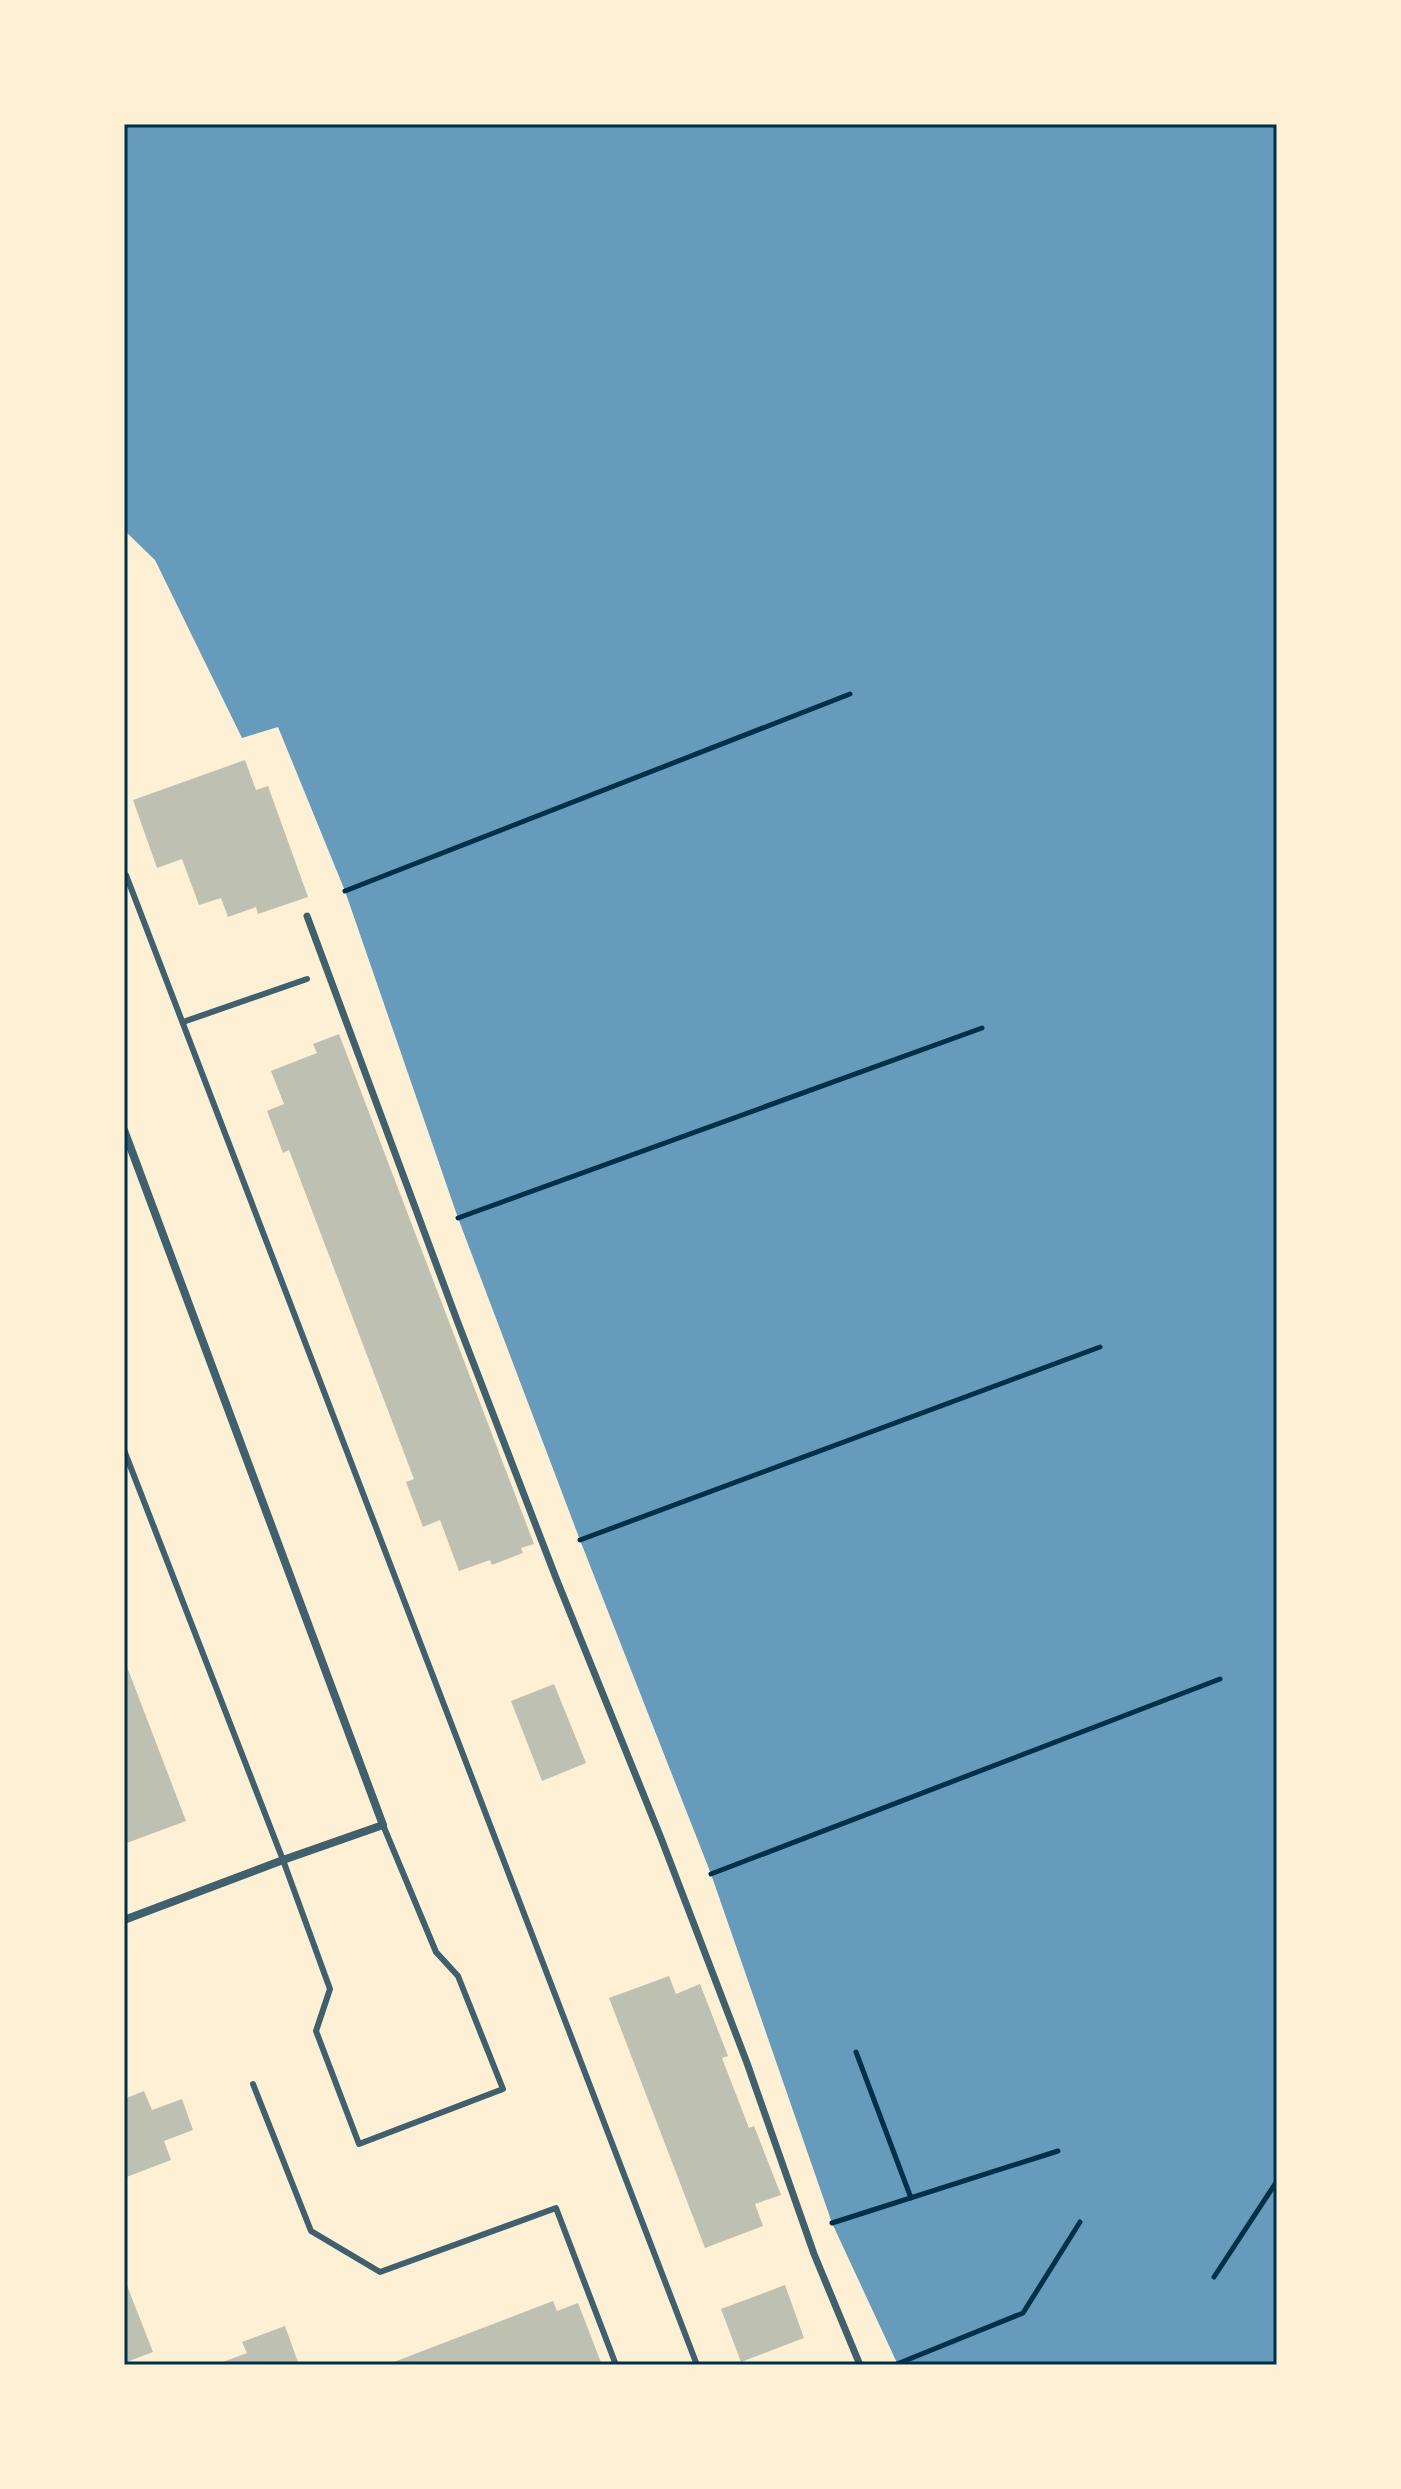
<svg xmlns="http://www.w3.org/2000/svg" width="1401" height="2489" font-family="Spectral,serif">
<style>
.water{fill:#669bbc}
.building{fill:#bec0b2}
.lines{fill:none;stroke-linecap:round;stroke-linejoin:round}
.path{stroke:#003049;stroke-width:5}
.service{stroke:#3f606c;stroke-width:6}
.pedestrian{stroke:#3f606c;stroke-width:7}
.minor{stroke:#3f606c;stroke-width:8}
.neatline{fill:none;stroke:#003049;stroke-width:3}
</style>
<rect width="100%" height="100%" fill="#fdf0d5"/>
<path class="water" d="M124,124H1277V2365H898L832,2223L711,1874L580,1540L458,1218L345,891L278,727L242,738L155,560L124,530Z"/>
<g class="building">
<path d="M245,760L256,790L268,786L308,897L258,914L256,907L228,917L221,898L199,905L182,859L157,868L133,800Z"/>
<path d="M339,1034L534,1544L521,1548L523,1553L492,1565L490,1560L459,1571L440,1520L423,1527L406,1482L414,1479L289,1150L283,1153L267,1111L284,1104L271,1071L317,1053L313,1044Z"/>
<path d="M124,1659L186,1821L124,1844Z"/>
<path d="M554,1684L586,1763L542,1781L511,1701Z"/>
<path d="M669,1976L676,1994L700,1984L728,2056L722,2058L749,2128L754,2126L781,2195L755,2204L763,2226L705,2248L609,1998Z"/>
<path d="M144,2091L152,2110L182,2099L193,2130L164,2141L171,2160L124,2178V2099Z"/>
<path d="M124,2278L153,2352L124,2363Z"/>
<path d="M785,2285L804,2338L741,2362L721,2309Z"/>
<path d="M553,2301L557,2311L578,2303L602,2365H386Z"/>
<path d="M285,2326L299,2365H221L220,2363L247,2353L242,2342Z"/>
</g>
<g class="lines">
<g class="path">
<path d="M345,891L850,694"/>
<path d="M458,1218L982,1028"/>
<path d="M580,1540L1100,1347"/>
<path d="M711,1874L1220,1679"/>
<path d="M856,2052L911,2198"/>
<path d="M832,2223L1058,2151"/>
<path d="M1214,2277L1277,2181"/>
<path d="M897,2364L1023,2313L1080,2222"/>
</g>
<g class="service">
<path d="M126,875L697,2365"/>
<path d="M183,1022L307,979"/>
<path d="M124,1450L283,1860L330,1989L316,2031L359,2144L503,2089L458,1976L436,1952L383,1825"/>
<path d="M253,2084L311,2231L380,2272L556,2208L616,2365"/>
</g>
<path class="pedestrian" d="M307,916L458,1323L556,1578L661,1838L747,2063L814,2254L860,2365"/>
<path class="minor" d="M124,1130L383,1825L283,1860L124,1920"/>
</g>
<rect width="1401" height="2489" fill="none" stroke="#fdf0d5" stroke-width="252"/>
<rect x="126" y="126" width="1149" height="2237" class="neatline"/>
</svg>
